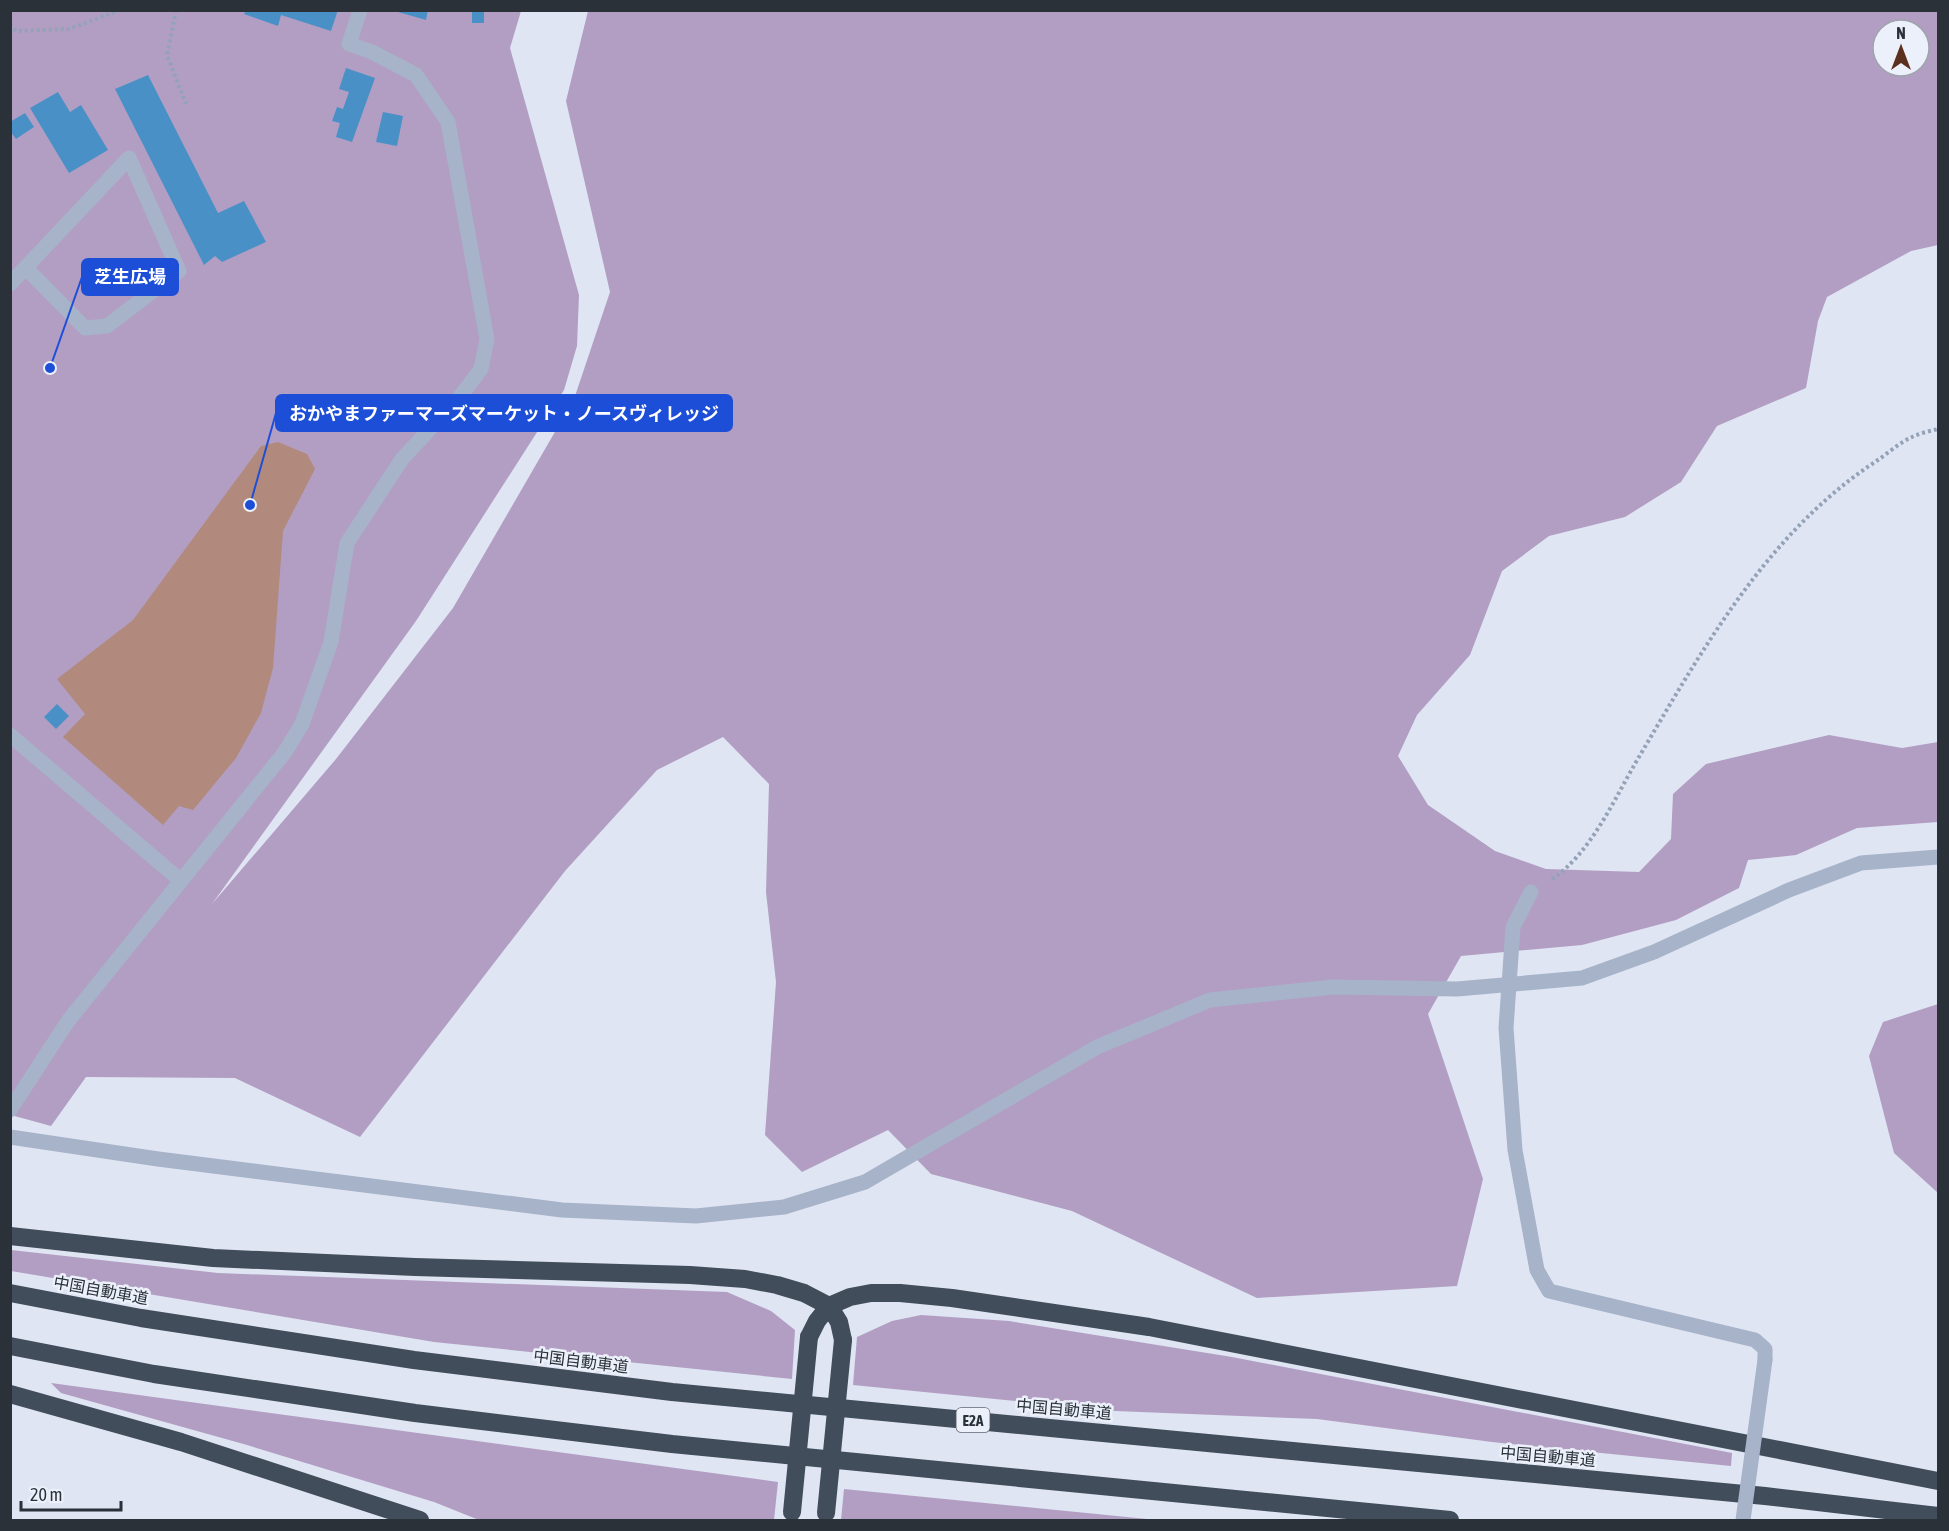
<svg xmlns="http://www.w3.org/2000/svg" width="1949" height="1531" font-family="'Asap Condensed','Noto Sans JP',sans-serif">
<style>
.green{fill:#b29ec3;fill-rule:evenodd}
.water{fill:#b18a7d}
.building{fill:#4990c7}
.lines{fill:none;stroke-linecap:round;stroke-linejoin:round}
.path{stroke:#94a2b8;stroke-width:4;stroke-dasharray:3 3;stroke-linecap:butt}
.service{stroke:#a7b3c9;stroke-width:15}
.minor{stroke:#a7b3c9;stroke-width:15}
.tertiary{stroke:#a7b3c9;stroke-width:15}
.motorway{stroke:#414d5a;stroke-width:18}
.minor-bridge{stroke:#a7b3c9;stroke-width:15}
.motorway-bridge{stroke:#414d5a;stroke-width:18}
.labels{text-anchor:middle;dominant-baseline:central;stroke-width:5;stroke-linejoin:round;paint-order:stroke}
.shield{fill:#ecf0fa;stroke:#646a73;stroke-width:1.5}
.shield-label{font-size:15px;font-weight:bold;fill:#2a3139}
.street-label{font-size:16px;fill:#2a3139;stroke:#ecf0fa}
.leader{fill:none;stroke:#1d4ed8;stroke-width:2}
.callout-dot{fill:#1d4ed8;stroke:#ecf0fa;stroke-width:2}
.callout{fill:#1d4ed8;stroke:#1d4ed8;stroke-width:2}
.callout-label{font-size:18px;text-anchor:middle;font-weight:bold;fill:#fff}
</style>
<rect width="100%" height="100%" fill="#dfe5f3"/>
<g class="green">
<path d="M11,11H521L510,48L579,295L577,346L564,390L416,621L212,904L336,759L453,608L574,399L610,292L566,101L588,11H1938V245L1911,251L1827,297L1818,321L1806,388L1717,426L1681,482L1625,517L1549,536L1502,571L1470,655L1417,715L1398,756L1428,805L1495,851L1546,869L1639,872L1671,839L1673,794L1706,764L1829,735L1902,748L1938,742V822L1857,828L1796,855L1748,860L1739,888L1676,920L1582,945L1461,956L1428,1014L1483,1179L1457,1286L1257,1298L1072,1211L931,1174L888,1130L802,1172L765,1135L776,982L766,892L769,784L723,737L657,770L565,871L360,1137L235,1078L86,1077L51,1126L11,1115ZM1883,30H1919V66H1883Z"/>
<path d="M1938,1004V1193L1894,1153L1869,1056L1883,1022Z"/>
<path d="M11,1250L218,1273L727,1292L771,1311L795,1330L792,1379L434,1342L11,1271Z"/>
<path d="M921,1315L1009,1321L1232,1357L1732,1453L1731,1466L1492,1442L1317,1419L1115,1411L853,1385L857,1337L892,1321Z"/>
<path d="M51,1383L778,1482L774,1520H479L434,1502L247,1445L61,1393Z"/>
<path d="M844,1489L1157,1520H841Z"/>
</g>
<path class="water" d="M278,442L307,454L315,469L283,531L273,668L261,713L236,758L193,810L179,806L163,825L63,737L85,714L57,679L133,620L261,446Z"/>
<g class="building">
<path d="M246,10H338L331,31L281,15L278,26L244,14Z"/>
<path d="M391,10H428L426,20Z"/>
<rect x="472" y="10" width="12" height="13"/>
<path d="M346,68L375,78L352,142L336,137L340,123L332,121L337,107L343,109L349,92L339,89Z"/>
<path d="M148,75L218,213L244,201L266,242L222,262L215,256L204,265L115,89Z"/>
<path d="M58,92L70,112L81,105L108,150L69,173L30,108Z"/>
<path d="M383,112L403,116L397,146L376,142Z"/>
<path d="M25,113L34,127L16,139L10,131V122Z"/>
<path d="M57,704L69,716L56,729L44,717Z"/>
</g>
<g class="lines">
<g class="path">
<path d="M176,10L167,55L186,104"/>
<path d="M10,24L16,31L69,29L120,10"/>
<path d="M1552,879C1590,854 1614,800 1636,762C1701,652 1766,534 1875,462C1887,454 1899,443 1912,437C1920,433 1930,431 1938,429"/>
</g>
<g class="service">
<path d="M10,284L129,158L179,271L107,326L85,328L26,268"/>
<path d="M10,735L180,880"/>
<path d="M10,1110L68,1021L285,752L302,724L331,642L347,543L402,459L459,398L481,369L487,339L448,122L416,75L372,52L349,44L360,10"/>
</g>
<path class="minor" d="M1531,892L1513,927L1506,1028L1515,1150L1537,1270L1549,1291L1755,1340L1765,1349V1360"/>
<path class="tertiary" d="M10,1137L158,1159L562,1210L696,1216L784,1207L865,1182L1097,1047L1210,1000L1333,987L1457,989L1582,978L1654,952L1789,890L1861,863L1938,857"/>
<g class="motorway">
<path d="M10,1236L213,1258L415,1267L690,1275L745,1279L777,1285L804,1293L829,1306L839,1322L843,1340"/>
<path d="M10,1293L141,1318L414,1360L672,1392L1765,1496L1938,1516"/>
<path d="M809,1337L817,1321L829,1306L850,1297L871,1293H900L952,1298L1149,1327L1938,1481"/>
<path d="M10,1346L154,1374L415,1413L672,1444L1450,1520"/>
<path d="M10,1394L181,1442L420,1520"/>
</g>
<path class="minor-bridge" d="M1743,1520L1765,1360"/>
<g class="motorway-bridge">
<path d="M792,1512L809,1337"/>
<path d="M826,1513L843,1340"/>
</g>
</g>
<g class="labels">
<rect class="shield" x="956.5" y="1408" width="33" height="24" rx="4.5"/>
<g class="shield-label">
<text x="973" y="1420">E2A</text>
</g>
<g class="street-label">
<text transform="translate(101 1290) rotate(10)">中国自動車道</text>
<text transform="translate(581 1361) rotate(7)">中国自動車道</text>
<text transform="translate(1064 1409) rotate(5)">中国自動車道</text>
<text transform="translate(1548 1456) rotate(5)">中国自動車道</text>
</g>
</g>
<path class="leader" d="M50 368L82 277M250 505L276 413"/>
<g class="callout-dot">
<circle cx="50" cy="368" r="6"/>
<circle cx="250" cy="505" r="6"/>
</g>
<g class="callout">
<rect x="82" y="259" width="96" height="36" rx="6"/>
<rect x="276" y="395" width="456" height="36" rx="6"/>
</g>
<g class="callout-label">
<text x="130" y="283">芝生広場</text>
<text x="504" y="420">おかやまファーマーズマーケット・ノースヴィレッジ</text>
</g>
<rect width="1949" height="1531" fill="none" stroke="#2a3139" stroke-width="24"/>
<g transform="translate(1901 48)"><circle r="28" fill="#ecf0fa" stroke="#9ea4ad" stroke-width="1.5"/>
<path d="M0-4.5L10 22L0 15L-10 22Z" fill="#5c2f1f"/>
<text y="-9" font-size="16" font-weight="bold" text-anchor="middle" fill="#2a3139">N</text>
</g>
<path d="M21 1501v9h100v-9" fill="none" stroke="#2a3139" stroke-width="3"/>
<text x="30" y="1501" font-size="18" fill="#2a3139" stroke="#ecf0fa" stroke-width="4.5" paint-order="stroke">20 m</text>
</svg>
